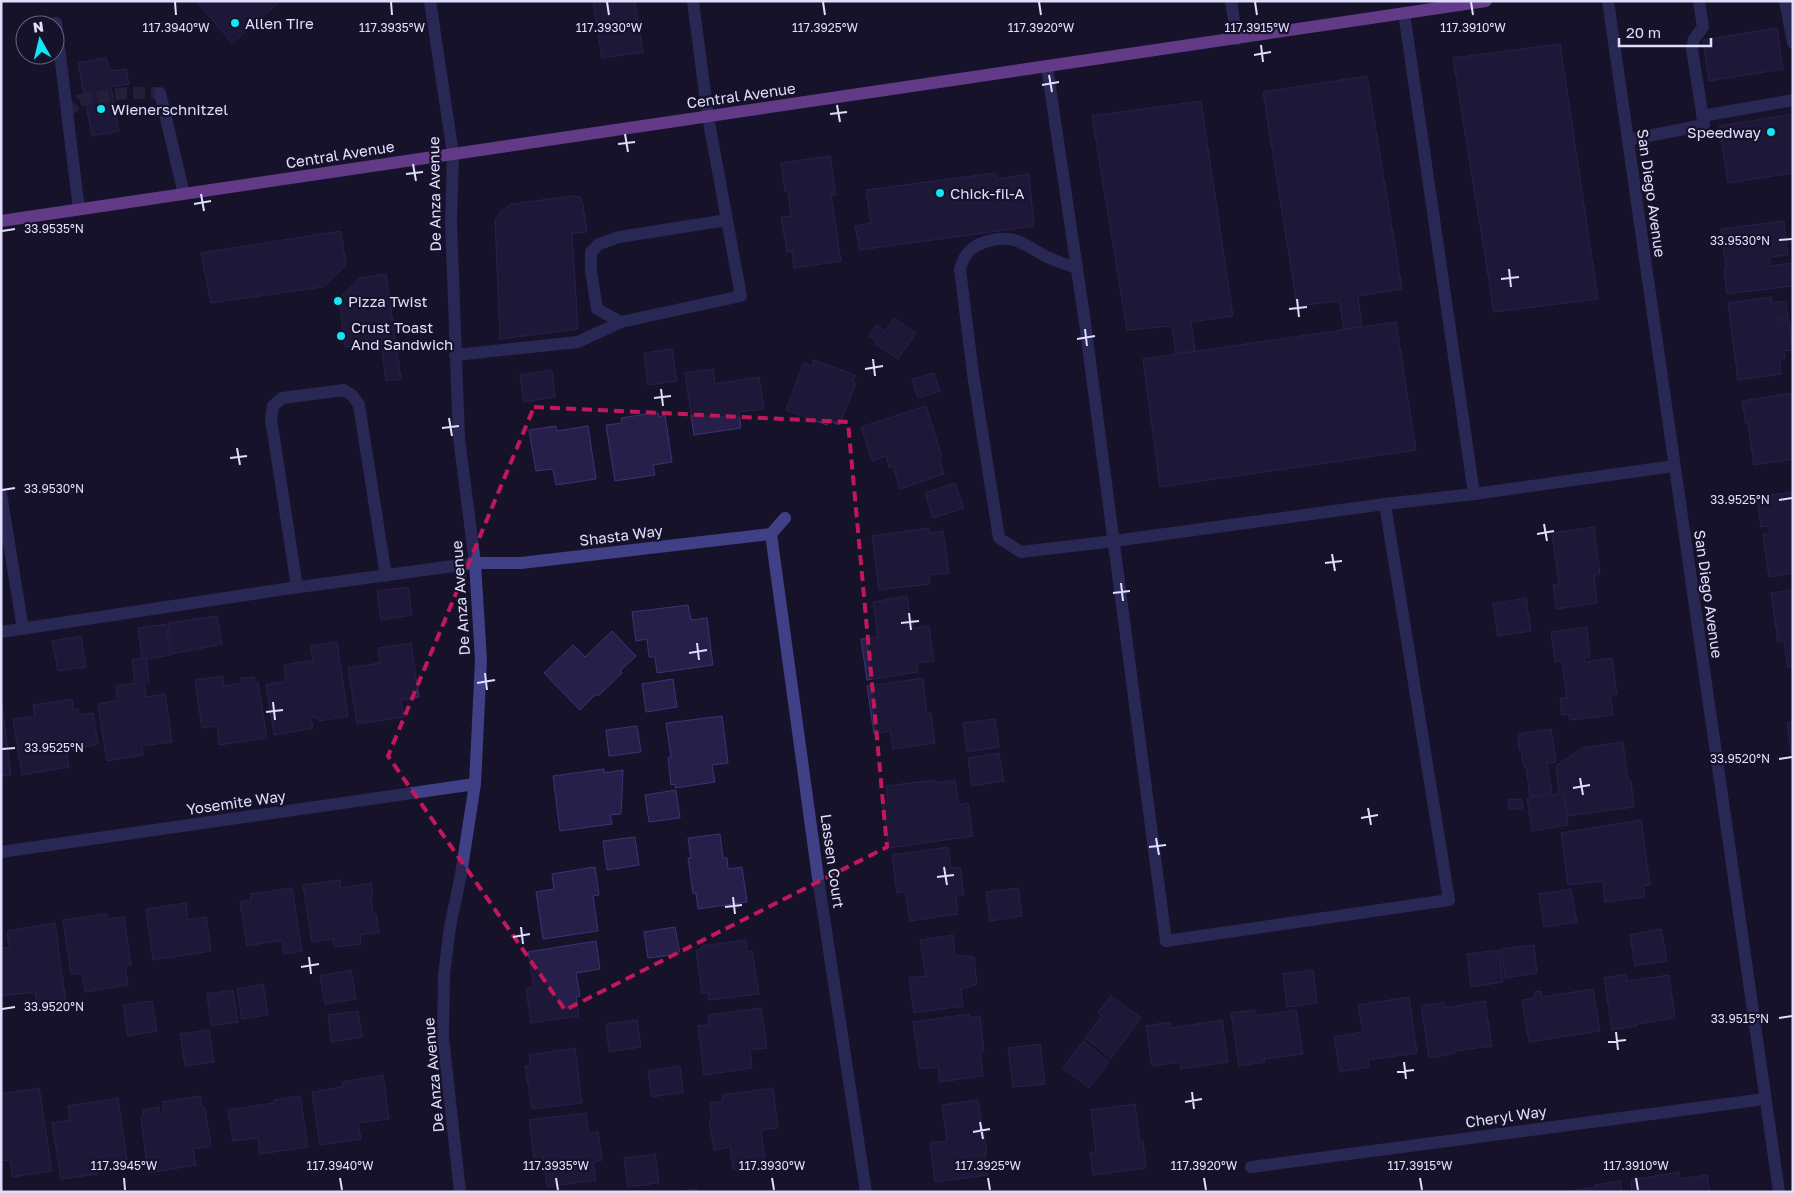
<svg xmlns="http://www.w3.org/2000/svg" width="1794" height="1193" font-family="'Golos Text',sans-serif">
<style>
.building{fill:#261f4a;stroke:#3d3275}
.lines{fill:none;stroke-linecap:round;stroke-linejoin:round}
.minor-tunnel{stroke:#34304a;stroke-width:12;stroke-dasharray:12 6;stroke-linecap:butt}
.minor{stroke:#404087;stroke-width:12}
.major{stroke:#be6af8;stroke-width:12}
.marked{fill:none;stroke:#c2185b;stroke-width:4;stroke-dasharray:10 6;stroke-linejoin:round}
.ticks{fill:none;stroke:#e0ddfd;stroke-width:2}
.poi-dot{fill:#13e6f4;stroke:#16122a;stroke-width:2}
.labels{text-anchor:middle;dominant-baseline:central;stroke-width:4.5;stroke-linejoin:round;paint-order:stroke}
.poi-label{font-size:15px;fill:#e0ddfd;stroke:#16122a;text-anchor:start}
.street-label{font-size:15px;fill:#e0ddfd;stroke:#16122a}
.ticks-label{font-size:12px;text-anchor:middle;fill:#e0ddfd;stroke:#16122a;stroke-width:4.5;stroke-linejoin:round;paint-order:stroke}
</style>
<rect width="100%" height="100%" fill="#16122a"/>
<g class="building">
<path d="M200,1H281L232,43L198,3Z"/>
<path d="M593,1H635L643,52L602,58Z"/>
<path d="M1777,28L1783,69L1709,81L1703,40Z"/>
<path d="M1560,44L1598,299L1494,312L1453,58Z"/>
<path d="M106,58L110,71L126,69L129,84L111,87L119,131L92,136L78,63Z"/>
<path d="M1367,76L1402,289L1358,296L1362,327L1344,329L1339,301L1297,306L1263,92Z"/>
<path d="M1201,101L1233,316L1191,322L1195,351L1176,354L1172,326L1127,330L1092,116Z"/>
<path d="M1793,114V173L1728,183L1719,126Z"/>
<path d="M830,156L836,195L831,196L841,261L794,268L792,251L787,252L781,217L791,216L788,192H785L781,163Z"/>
<path d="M995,173L997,179L1029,174L1034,226L860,250L855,226L871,223L866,190Z"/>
<path d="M573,196L580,197L583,205L587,232L572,233L578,329L500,339L495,220L500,212L511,204Z"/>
<path d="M1784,221L1788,255L1770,257V266L1793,263V286L1727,294L1724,269L1726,268L1721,229Z"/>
<path d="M341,231L346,265L323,287L211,303L201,253Z"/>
<path d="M386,274L401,379L386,381L381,341L345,347L339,299L360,278Z"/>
<path d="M1771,297L1772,303L1786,301L1788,318L1775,320L1774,322L1789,320L1793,350L1784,351L1785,358L1780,359L1781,374L1738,380L1728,303Z"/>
<path d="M894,318L916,333L898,359L875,344L877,341L869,336L876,325L885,331Z"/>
<path d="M1396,322L1416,450L1160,487L1143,359Z"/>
<path d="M672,349L677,381L648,385L644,353Z"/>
<path d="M814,360L855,375L853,382L856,383L839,425L829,420L827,425L786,410L804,363L812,366Z"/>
<path d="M713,369L715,384L759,377L764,409L739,412L741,428L694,435L685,373Z"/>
<path d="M552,370L555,397L524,402L520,375Z"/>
<path d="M934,373L940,391L918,398L912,379Z"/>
<path d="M1793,393V459L1754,465L1748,424H1746L1742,401Z"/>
<path d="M926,406L942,457L939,458L944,474L900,489L893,466L889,467L886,456L872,461L861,427Z"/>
<path d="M658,412L659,417L665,415L672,462L653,465L655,475L615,481L606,425L622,423L621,418Z"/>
<path d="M556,426L557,431L588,426L596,479L556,485L553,469L536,471L529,430Z"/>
<path d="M955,483L964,508L933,518L925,493Z"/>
<path d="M1792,492L1793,573L1769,577L1763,534H1770L1769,526L1761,527L1757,497Z"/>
<path d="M1594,527L1600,574L1594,575L1597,603L1556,609L1553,585L1559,584L1552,533Z"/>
<path d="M929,528V533L943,531L949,573L929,575L930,584L879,590L872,536Z"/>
<path d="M408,587L412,615L381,620L377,591Z"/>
<path d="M1793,590V667H1788L1784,641L1778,642L1771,593Z"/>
<path d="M907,596L910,619H913L914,628L929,626L934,661L917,663L918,672L867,680L861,639L878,637L873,602Z"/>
<path d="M1526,598L1531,631L1498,636L1493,604Z"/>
<path d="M688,605L691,620L707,618L713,665L657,673L655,657H649L647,639L636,641L632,612Z"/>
<path d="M217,616L222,644L173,654L168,623Z"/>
<path d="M166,624L171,655L146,659L149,682L144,683L146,697L165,694L172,742L142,746L143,755L107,761L98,704L118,700L116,686L135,683L132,660L142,658L138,628Z"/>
<path d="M1587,627L1590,657L1584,658L1585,662L1612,658L1617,694L1610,695L1613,715L1570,720L1569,714L1562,715L1560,698H1567L1562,661L1555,662L1551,632Z"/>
<path d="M612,631L636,656L620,671L622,673L598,696L596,694L580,710L544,673L573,645L585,657Z"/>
<path d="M81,636L86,667L58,671L52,641Z"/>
<path d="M337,642L348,716L319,721L318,717L311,718L313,728L274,735L266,685L286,681L284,665L313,660L310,646Z"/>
<path d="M411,643L419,697L401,700L404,717L357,724L348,668L380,663L378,648Z"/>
<path d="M223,676L224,686L242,683L241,678L254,677L255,682H258L267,738L219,745L217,726L202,728L195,680Z"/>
<path d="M923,678L927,713H931L935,743L893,749L890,731L874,734L867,686Z"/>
<path d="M673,679L677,707L646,712L642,684Z"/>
<path d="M1,698L11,775L1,776Z"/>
<path d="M72,699L74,710L78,709L79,715L93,713L98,744L67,751L69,767L22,775L13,719L35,716L33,705Z"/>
<path d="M722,716L728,763L712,765L715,782L675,788V784L671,785L668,758L671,757L666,723Z"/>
<path d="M995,719L999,747L967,752L963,723Z"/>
<path d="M1793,722V759H1792L1787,723Z"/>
<path d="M637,726L641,752L609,756L606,730Z"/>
<path d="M1551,729L1556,762L1547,763L1552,793L1530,796L1526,766L1524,767L1521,750H1519L1518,734Z"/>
<path d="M1623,742L1628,781H1631L1634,807L1567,816L1564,795L1568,825L1532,831L1527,798L1559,794L1556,766L1582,748Z"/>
<path d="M999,753L1004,781L972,786L968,758Z"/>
<path d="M604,769V773L623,770L621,814L610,815L612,824L560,831L553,776Z"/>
<path d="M934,780L935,783L955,780L959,805L968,803L973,836L889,848L883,805L888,804L886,786Z"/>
<path d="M676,790L680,818L649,822L645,795Z"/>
<path d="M1522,799L1523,808L1509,810L1508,800Z"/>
<path d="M1641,820L1650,885L1643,886L1645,897L1605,902L1603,881L1568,885L1561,833Z"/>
<path d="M720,834L723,858H727L728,869L742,867L747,902L698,909L696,893H693L688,858H691L688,838Z"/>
<path d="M635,837L639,865L607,870L603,841Z"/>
<path d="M948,847L951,868L960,867L964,895L956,896L958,914L910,921L905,892L897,893L892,855Z"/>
<path d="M595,867L599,895L593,896L598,931L543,939L536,892L554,889L552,874Z"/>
<path d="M340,880L341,888L371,883L373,895L371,896L373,914H376L379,932L360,935L361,944L334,947L333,939L312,942L303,885Z"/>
<path d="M292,888L302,951L284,954L282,940L247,946L240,902L251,900L250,894Z"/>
<path d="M1018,888L1022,916L990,921L986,892Z"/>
<path d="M1571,889L1577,922L1544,927L1539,894Z"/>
<path d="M186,903L188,920L206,917L211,951L153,960L146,909Z"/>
<path d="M106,914L107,919L124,917L131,965L125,966L128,985L85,992L82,973L71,974L63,920Z"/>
<path d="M55,923L66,1003L38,1008L35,992L1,996V949L9,947L7,931Z"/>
<path d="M675,927L680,954L648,958L644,932Z"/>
<path d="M1661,929L1667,961L1635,966L1630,935Z"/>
<path d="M953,935L955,955L974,957L977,984L961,989L963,1006L914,1013L909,978L926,976L920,940Z"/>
<path d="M746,940L747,952L752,951L759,994L709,1000L708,992L702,993L696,950L702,949L701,946Z"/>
<path d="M596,941L600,969L576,973L580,996L576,997L579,1016L531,1023L526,988L534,987L528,952Z"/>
<path d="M1534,945L1537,973L1505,978L1501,949Z"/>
<path d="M1499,950L1503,982L1471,987L1467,954Z"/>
<path d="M351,970L356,999L325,1004L320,976Z"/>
<path d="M1313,970L1317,1003L1287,1007L1283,974Z"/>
<path d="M1626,974L1627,981L1669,975L1675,1018L1637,1024V1026L1612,1030L1604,978Z"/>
<path d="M263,984L268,1015L242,1019L237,989Z"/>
<path d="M1593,989L1600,1031L1529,1042L1522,1000L1535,998L1534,992L1541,991L1542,997Z"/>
<path d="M233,990L238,1022L211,1026L207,994Z"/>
<path d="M1111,996L1141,1018L1111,1058L1085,1038L1102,1016L1098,1013Z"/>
<path d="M1409,997L1417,1053L1368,1060L1369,1067L1340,1072L1334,1037L1363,1032L1358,1005Z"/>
<path d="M152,1001L157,1031L128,1036L123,1005Z"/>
<path d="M1485,1001L1492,1046L1455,1051V1053L1429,1058L1421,1006L1444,1002L1445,1008Z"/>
<path d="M761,1008L767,1048L750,1050L752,1068L704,1075L698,1026L709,1024L708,1015Z"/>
<path d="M1254,1010L1255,1016L1296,1010L1303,1054L1264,1059L1265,1062L1239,1066L1231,1013Z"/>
<path d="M358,1011L362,1037L331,1042L328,1015Z"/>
<path d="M969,1014L970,1018L980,1016L984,1051L980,1052L983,1076L940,1082L938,1067L920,1069L913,1022Z"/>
<path d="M637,1020L641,1047L609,1052L606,1024Z"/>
<path d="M1222,1020L1228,1062L1181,1069L1180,1062L1152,1066L1146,1026L1170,1022L1171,1028Z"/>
<path d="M209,1030L214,1062L185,1066L180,1034Z"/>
<path d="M1083,1041L1109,1062L1089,1088L1063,1068Z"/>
<path d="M1040,1044L1045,1084L1013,1087L1008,1048Z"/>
<path d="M575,1048L582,1103L532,1109L525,1066H531L529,1055Z"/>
<path d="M680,1066L683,1092L652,1097L648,1071Z"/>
<path d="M383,1075L389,1119L358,1123L361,1139L320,1145L312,1092L343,1087L342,1082Z"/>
<path d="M39,1088L52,1171L12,1177L10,1160L1,1161V1094Z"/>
<path d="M773,1088L778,1128L761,1130L766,1166L733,1170L730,1147L714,1150L709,1120L712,1119L710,1103L723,1101L722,1095Z"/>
<path d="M200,1096L202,1108H205L211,1146L193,1149L196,1165L148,1173L141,1117L143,1116L142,1110L159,1107L160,1114L164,1113L162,1102Z"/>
<path d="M300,1096L308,1147L260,1154L258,1138L233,1141L228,1110L274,1103V1100Z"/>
<path d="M118,1098L127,1160L96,1165L98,1174L61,1179L52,1123L70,1120L68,1106Z"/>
<path d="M978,1100L987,1153H985L988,1175L935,1182L930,1143L947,1141L942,1105Z"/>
<path d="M1135,1104L1140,1142L1143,1141L1146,1168L1093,1175L1090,1153L1096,1152L1091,1110Z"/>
<path d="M586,1113L589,1133L598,1132L602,1160L593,1162L596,1180L547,1187L543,1157L534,1158L529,1120Z"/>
<path d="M655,1154L659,1183L628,1187L624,1158Z"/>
<path d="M1679,1172L1680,1179L1707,1175L1710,1192H1632L1631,1180Z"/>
<path d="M1620,1181L1622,1192H1568L1595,1187V1185Z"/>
<path d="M697,1189V1192H679Z"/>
</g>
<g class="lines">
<path class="minor-tunnel" d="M67,113L80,100L126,93H160"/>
<g class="minor">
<path d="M430,1L453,154L451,222L459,438L475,563L481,660L475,784L461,874L450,927L444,975L443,1037L460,1192"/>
<path d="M693,1L708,117L741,296L621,322L597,309L591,271V252L599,244L619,237L727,220"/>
<path d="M1231,1L1237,39"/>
<path d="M1608,1L1779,1192"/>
<path d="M1785,1L1793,43"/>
<path d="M1404,13L1474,494"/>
<path d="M56,23L79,209"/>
<path d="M1047,67L1085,323L1166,941L1449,900L1385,504L1474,494L1674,466"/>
<path d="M160,93L184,194"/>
<path d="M1702,116L1793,100"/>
<path d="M1628,140L1704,125L1692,49L1694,39L1703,27L1699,1"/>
<path d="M1077,268C1067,265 1056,261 1047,257C1023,244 1015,233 985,242C970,247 964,255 960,269L973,374L999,538L1021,552L1114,541L1385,504"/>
<path d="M455,355L578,342L621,322"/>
<path d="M1,494L23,629"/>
<path d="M771,534L819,885L866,1192"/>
<path d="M771,534L785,518"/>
<path d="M297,587L271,419L273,406L282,398L344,390L352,395L359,405L386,576"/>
<path d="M1,632L278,590L475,563H521L771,534"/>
<path d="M1,852L475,784"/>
<path d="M1251,1167L1765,1099"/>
</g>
<path class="major" d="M1,221L1486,1"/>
</g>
<path d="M0 0H1794V1193H0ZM534,407L848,422L887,847L565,1010L388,756Z" fill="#16122a" fill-opacity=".55" fill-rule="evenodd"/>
<path class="marked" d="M534,407L848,422L887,847L565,1010L388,756Z"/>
<path class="ticks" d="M175,2L176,15M391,2L392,15M607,2L609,15M823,2L825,15M1039,2L1041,15M1255,2L1257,15M1471,2L1473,15M1261,45L1263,62M1254,55L1271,52M1049,75L1052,92M1042,85L1059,82M837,105L840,122M830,114L847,112M625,134L628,152M618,144L635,142M413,164L416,181M406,174L423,172M201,194L204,211M194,204L211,201M2,231L15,229M1779,240L1792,239M1509,269L1511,287M1501,279L1519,277M1297,299L1299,317M1289,309L1307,307M1085,329L1087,346M1077,339L1095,336M873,359L875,376M865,369L883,366M661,389L663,406M654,398L671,396M449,418L452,436M442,428L459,426M237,448L240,465M230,458L247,456M2,490L15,488M1779,500L1792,498M1544,524L1547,541M1537,534L1554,531M1332,554L1335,571M1325,563L1342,561M1121,583L1123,601M1113,593L1130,591M909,613L911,630M901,623L919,621M697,643L699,660M689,653L707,650M485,673L487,690M477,683L495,680M273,702L275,720M266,712L283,710M2,749L15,748M1779,759L1792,757M1580,778L1583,795M1573,788L1590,785M1368,808L1371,825M1361,818L1378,815M1156,838L1159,855M1149,847L1166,845M944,867L947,885M937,877L954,875M733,897L735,914M725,907L742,905M521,927L523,944M513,937L530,934M309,957L311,974M301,967L319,964M2,1009L15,1007M1779,1018L1792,1016M1616,1032L1618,1050M1608,1042L1626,1040M1404,1062L1406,1079M1397,1072L1414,1070M1192,1092L1194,1109M1185,1102L1202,1099M980,1122L983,1139M973,1132L990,1129M124,1178L125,1190M340,1178L342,1190M556,1178L558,1190M772,1178L774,1190M988,1178L990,1190M1204,1178L1206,1190M1420,1178L1422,1190M1636,1178L1638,1190"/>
<g class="poi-dot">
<circle cx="235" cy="23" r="5"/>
<circle cx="101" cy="109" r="5"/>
<circle cx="1771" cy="132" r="5"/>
<circle cx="940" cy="193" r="5"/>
<circle cx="338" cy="301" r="5"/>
<circle cx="341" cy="336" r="5"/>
</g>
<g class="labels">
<g class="poi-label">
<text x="245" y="23">Allen Tire</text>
<text x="111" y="109">Wienerschnitzel</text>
<text x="1761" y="132" text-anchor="end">Speedway</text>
<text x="950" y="193">Chick-fil-A</text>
<text x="348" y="301">Pizza Twist</text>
<text x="351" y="327">Crust Toast<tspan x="351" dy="17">And Sandwich</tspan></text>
</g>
<g class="street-label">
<text transform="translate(741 95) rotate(-8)">Central Avenue</text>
<text transform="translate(340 154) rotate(-9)">Central Avenue</text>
<text transform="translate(1652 193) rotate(82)">San Diego Avenue</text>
<text transform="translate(434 194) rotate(-91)">De Anza Avenue</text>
<text transform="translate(621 535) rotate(-7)">Shasta Way</text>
<text transform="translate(1709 594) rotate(82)">San Diego Avenue</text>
<text transform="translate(460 598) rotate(-94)">De Anza Avenue</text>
<text transform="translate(236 802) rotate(-8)">Yosemite Way</text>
<text transform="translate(833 861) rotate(82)">Lassen Court</text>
<text transform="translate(433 1075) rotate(-95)">De Anza Avenue</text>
<text transform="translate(1506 1116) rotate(-8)">Cheryl Way</text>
</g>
</g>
<g class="ticks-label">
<text x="176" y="32">117.3940°W</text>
<text x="392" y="32">117.3935°W</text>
<text x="609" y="32">117.3930°W</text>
<text x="825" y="32">117.3925°W</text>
<text x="1041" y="32">117.3920°W</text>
<text x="1257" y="32">117.3915°W</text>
<text x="1473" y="32">117.3910°W</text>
<text x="54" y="233">33.9535°N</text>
<text x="1740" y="245">33.9530°N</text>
<text x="54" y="493">33.9530°N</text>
<text x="1740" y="504">33.9525°N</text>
<text x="54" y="752">33.9525°N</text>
<text x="1740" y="763">33.9520°N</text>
<text x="54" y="1011">33.9520°N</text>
<text x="1740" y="1023">33.9515°N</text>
<text x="124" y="1170">117.3945°W</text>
<text x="340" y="1170">117.3940°W</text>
<text x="556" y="1170">117.3935°W</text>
<text x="772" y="1170">117.3930°W</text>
<text x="988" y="1170">117.3925°W</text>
<text x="1204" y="1170">117.3920°W</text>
<text x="1420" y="1170">117.3915°W</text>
<text x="1636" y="1170">117.3910°W</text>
</g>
<rect width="1794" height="1193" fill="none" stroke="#e0ddfd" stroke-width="5"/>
<g transform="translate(40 40) rotate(352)"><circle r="24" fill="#16122a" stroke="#67637e"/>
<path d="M0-4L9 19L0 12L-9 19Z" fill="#13e6f4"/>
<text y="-8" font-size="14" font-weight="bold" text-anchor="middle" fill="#e0ddfd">N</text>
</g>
<path d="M1619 38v8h92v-8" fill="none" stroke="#e0ddfd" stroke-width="2.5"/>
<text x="1626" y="38" font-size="15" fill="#e0ddfd" stroke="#16122a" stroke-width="4" paint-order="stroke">20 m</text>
</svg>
